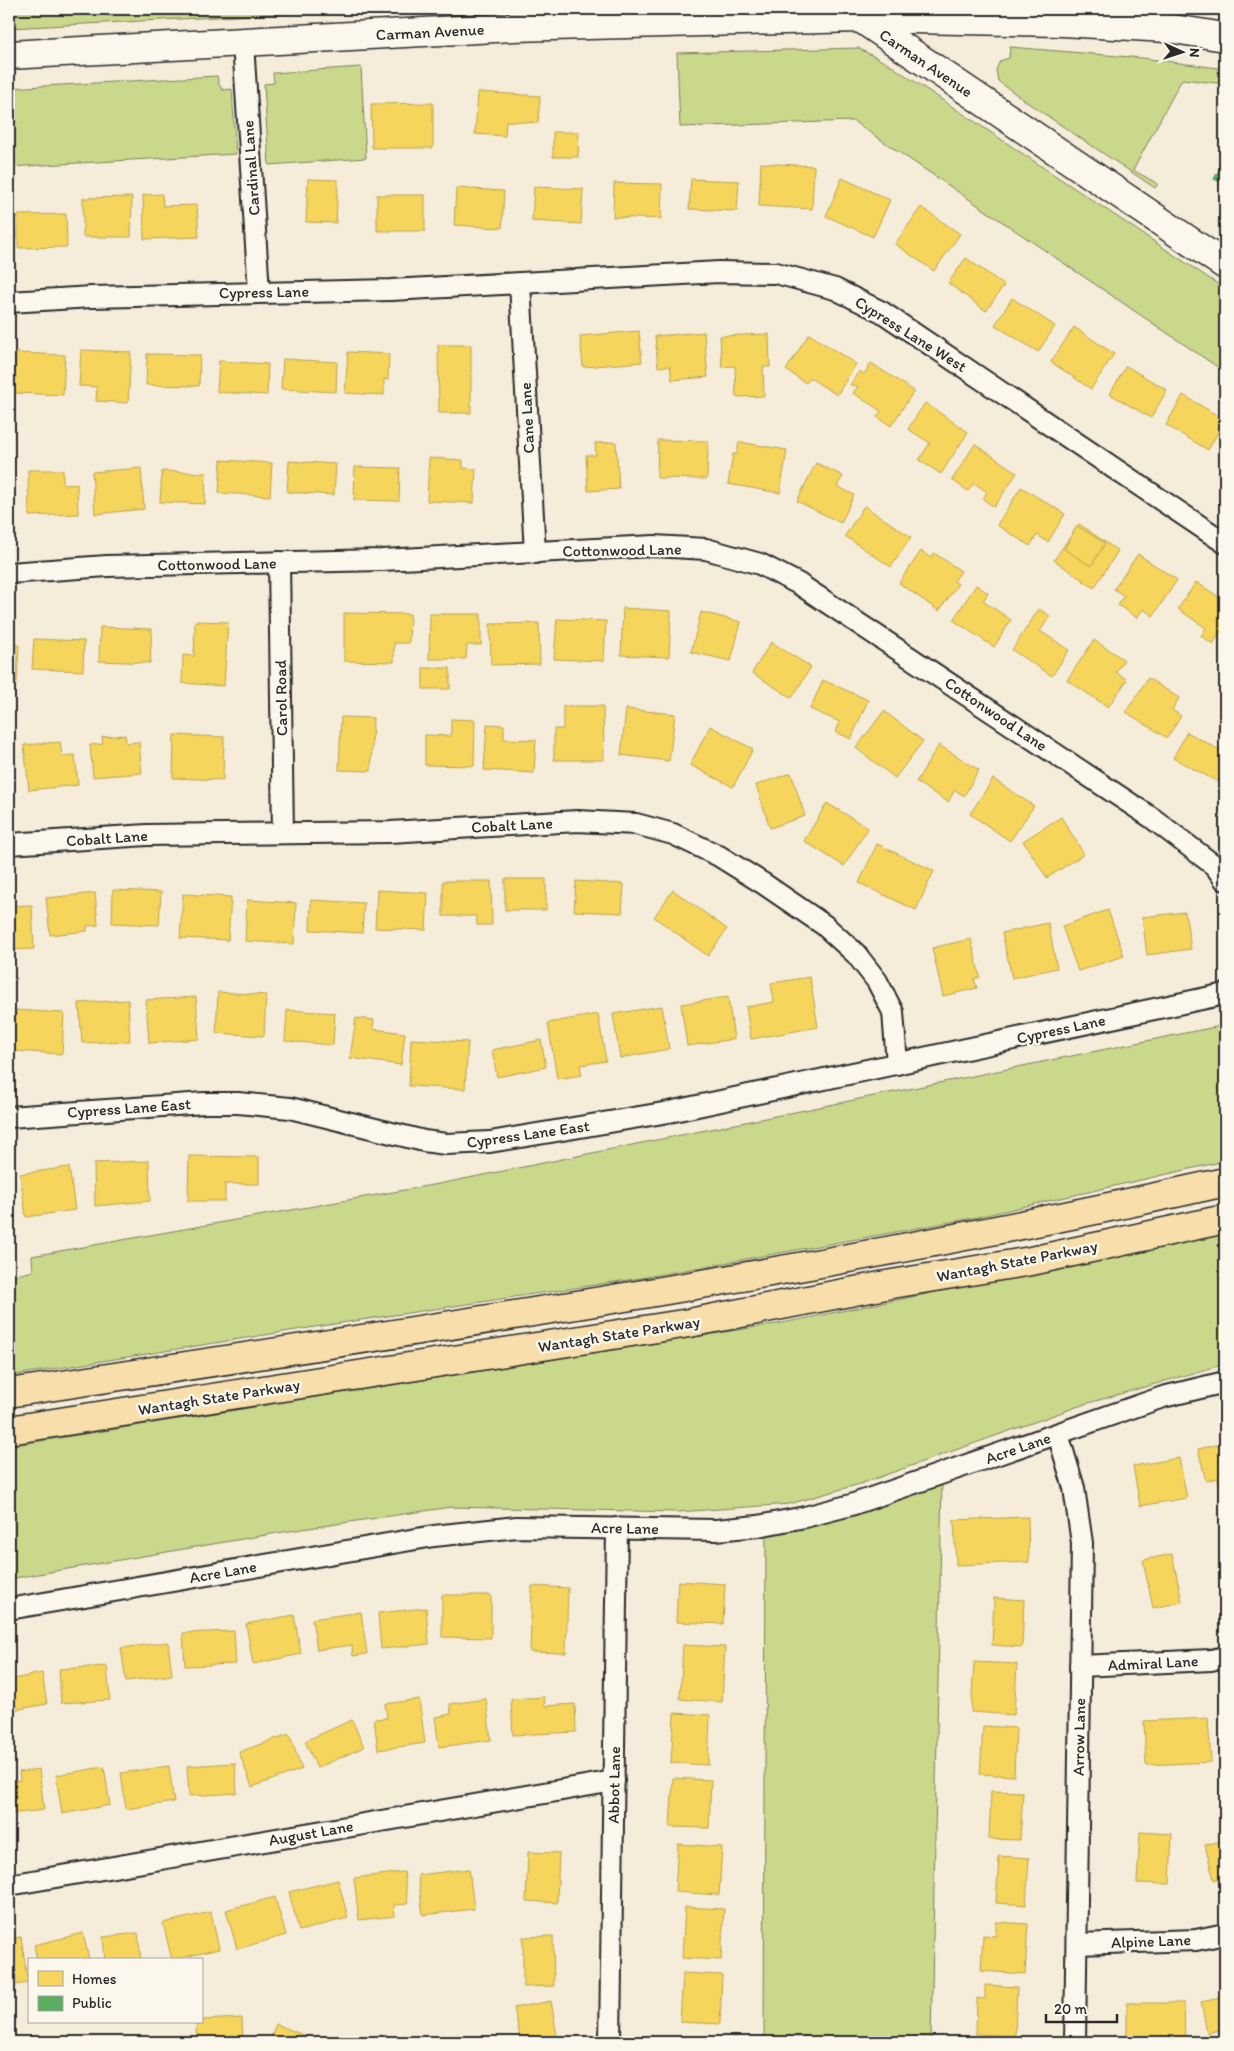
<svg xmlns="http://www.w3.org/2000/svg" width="1234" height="2051" font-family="Itim,sans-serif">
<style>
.green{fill:#cad88b;stroke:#7a825b}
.homes{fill:#f6d55c;stroke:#b9a24d}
.public{fill:#5aae61;stroke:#4c8751}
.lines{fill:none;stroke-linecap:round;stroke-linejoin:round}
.street-casing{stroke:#2b2b2b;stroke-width:24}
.secondary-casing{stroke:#2b2b2b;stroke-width:31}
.highway-casing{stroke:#2b2b2b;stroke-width:31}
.street{stroke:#fbf7ec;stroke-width:20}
.secondary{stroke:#fbf7ec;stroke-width:28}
.highway{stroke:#f8deab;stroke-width:28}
.labels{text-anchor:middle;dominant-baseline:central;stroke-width:5;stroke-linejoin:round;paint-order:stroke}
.street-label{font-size:16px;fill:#2b2b2b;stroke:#fbf7ec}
</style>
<rect width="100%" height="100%" fill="#f5ecda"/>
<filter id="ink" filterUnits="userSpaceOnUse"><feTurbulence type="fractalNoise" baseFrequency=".02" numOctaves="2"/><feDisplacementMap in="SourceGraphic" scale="10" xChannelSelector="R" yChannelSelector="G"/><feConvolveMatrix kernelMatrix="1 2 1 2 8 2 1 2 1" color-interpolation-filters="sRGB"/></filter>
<g filter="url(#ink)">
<g class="green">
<path d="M9,9H370L9,28Z"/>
<path d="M1010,47L1142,58L1225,69V84L1182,79L1133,170L1158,184L1155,188L1031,105L998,81L996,70L1000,61L1009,58Z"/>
<path d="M858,48L890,65L1225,289V372L853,121L680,127L677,53Z"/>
<path d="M361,67L366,158L269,165L264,84L274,83L273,73Z"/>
<path d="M217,76L219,85L223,90L232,89L236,154L9,167V88Z"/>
<path d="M1225,1025V1161L973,1218L641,1278L321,1326L9,1376V1277L33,1271L32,1256L444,1183Z"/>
<path d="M1225,1234V1364L1085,1404L860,1484L789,1504L678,1512L451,1507L289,1531L9,1579V1446L782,1323Z"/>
<path d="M942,1479L931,2042H764L766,1529Z"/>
</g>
<g class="homes">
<path d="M478,92L540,96L538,123L506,121L505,136L475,134Z"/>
<path d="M433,103V148H372L371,104Z"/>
<path d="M553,132H579L578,157H553Z"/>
<path d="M761,163L814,166L812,209L759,206Z"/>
<path d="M842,178L890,200L873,237L826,216Z"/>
<path d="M308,179L338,180L336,223L306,222Z"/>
<path d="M691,179L739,181L737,211L689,209Z"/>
<path d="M614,183L662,184L661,219L613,217Z"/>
<path d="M534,187L583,189L581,224L532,221Z"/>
<path d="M456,188L504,191L502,228L454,225Z"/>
<path d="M162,194L163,206L197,205L199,237L144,239L143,195Z"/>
<rect x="377" y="195" width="48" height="36"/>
<path d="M132,197L131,237H83V198Z"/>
<path d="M921,207L960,234L934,271L895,244Z"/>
<path d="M66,214L67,247L18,248V215Z"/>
<path d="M966,258L1004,285L986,311L948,283Z"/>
<path d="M1012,298L1055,326L1038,352L995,325Z"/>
<path d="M1074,327L1114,354L1091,389L1051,362Z"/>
<path d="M639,331L642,362L583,367L580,336Z"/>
<path d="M704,332L708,377L672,380L670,366L658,367L655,336Z"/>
<path d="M769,334L770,367H763L764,396L736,397L735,366L722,367L720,336Z"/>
<path d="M809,334L856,364L837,395L810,378L806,383L786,370Z"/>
<path d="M438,345H471V413H439Z"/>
<path d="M81,350L131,352L128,403L96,401L97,387L79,386Z"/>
<path d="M348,352L389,354L388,380L384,379V395L345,393Z"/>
<path d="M16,353L65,355L63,395L14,393Z"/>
<path d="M147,354L200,355L199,386L146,385Z"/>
<path d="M283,359L337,362L336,392L281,389Z"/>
<path d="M219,361L268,364L267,395L217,392Z"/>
<path d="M871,363L914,391L891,426L877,417L881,411L853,393L858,386L850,385L859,371L864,374Z"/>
<path d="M1126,366L1167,390L1151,418L1110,394Z"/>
<path d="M1183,395L1225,420L1208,450L1166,425Z"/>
<path d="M925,403L968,432L941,474L919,460L930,443L908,429Z"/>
<path d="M658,440L708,441L707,479L657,478Z"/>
<path d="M616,442L619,489L588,491L586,455H596L595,443Z"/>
<path d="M739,442L787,450L780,493L728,484L733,454H737Z"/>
<path d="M975,444L1017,473L994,507L983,499L987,492L974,483L968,491L952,480Z"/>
<path d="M429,458L463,460V468L476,469L474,503L427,501Z"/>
<path d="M221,460L272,463L270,496L219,493Z"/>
<path d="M289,461L336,464L334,495L287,492Z"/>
<path d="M816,463L843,476L837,486L854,495L841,523L797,501Z"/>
<path d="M355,467L400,468L399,501L354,500Z"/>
<path d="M141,468L144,509L95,514L92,472Z"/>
<path d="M28,470H63V485L77,484L78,514L29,516Z"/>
<path d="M162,471L206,473L205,504L160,502Z"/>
<path d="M1021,487L1065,514L1048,542L1037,535L1030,546L997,525Z"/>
<path d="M864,506L911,537L891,567L845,536Z"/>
<path d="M1079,524L1118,551L1094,588L1054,560Z"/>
<path d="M1077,526L1105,543L1091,566L1064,549Z"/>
<path d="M921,551L931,558L934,553L961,571L954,581L958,584L939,611L899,583Z"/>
<path d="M1138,554L1177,580L1153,616L1143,609L1137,618L1118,605L1124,596L1114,589Z"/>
<path d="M1196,582L1225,601L1221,610L1225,613V625L1213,644L1201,636L1206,628L1178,609Z"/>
<path d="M976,585L988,593L983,601L1011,620L994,647L953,620Z"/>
<path d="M623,608L671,611L669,657L621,655Z"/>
<path d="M1039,609L1050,616L1040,631L1069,650L1052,676L1012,650Z"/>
<path d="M701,612L741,622L731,661L691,652Z"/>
<path d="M344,613L410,614L409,643H394V662L344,661Z"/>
<path d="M430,614H481V645H467L466,659H429Z"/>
<path d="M557,619L606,621L604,661L554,659Z"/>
<path d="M195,621L228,622L224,686L182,683L183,655L194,656Z"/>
<path d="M539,623L540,664L491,665L490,624Z"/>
<path d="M100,627L152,629L150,663L99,661Z"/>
<path d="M34,639L84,641L83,671L32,669Z"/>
<path d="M1094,640L1124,660L1116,672L1127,680L1108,707L1067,680Z"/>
<path d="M771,642L811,667L792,698L752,673Z"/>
<path d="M9,644L19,645L17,683L9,682Z"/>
<rect x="423" y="668" width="27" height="21"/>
<path d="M1148,678L1179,698L1172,710L1181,716L1167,738L1126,712Z"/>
<path d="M823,680L868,700L851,739L836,732L840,722L810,709Z"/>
<path d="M563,706H603L604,760H554V729H563Z"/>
<path d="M626,709L675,714L669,761L621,755Z"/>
<path d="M884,711L923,741L895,778L856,748Z"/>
<path d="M341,717L373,718L371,771L339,770Z"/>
<path d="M451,719L475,720L474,766L425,765V735L451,736Z"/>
<path d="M487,724L504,725V739L536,740L534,773L484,770Z"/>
<path d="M710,726L753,749L733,787L690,765Z"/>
<path d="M1187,732L1225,753V768L1218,782L1173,758Z"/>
<path d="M125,735L126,743L139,742L142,773L93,777L90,745L103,744L102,737Z"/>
<path d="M174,735L224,737L223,780L173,778Z"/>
<path d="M60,742L62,756L75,755L78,785L29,790L24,745Z"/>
<path d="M939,745L979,770L964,796L955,790L948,802L916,782Z"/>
<path d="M791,773L805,816L770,828L756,785Z"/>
<path d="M993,779L1034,806L1010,841L970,814Z"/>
<path d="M827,803L868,828L844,866L804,841Z"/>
<path d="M1061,817L1084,854L1047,878L1023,841Z"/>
<path d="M877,844L934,871L916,910L859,883Z"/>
<rect x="505" y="879" width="41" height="31"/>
<path d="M443,881H491L492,925H477L476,916H443Z"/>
<path d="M576,881L624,884L622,913L574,911Z"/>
<path d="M113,890L161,892L159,925L112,923Z"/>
<path d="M377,890L428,893L426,930L375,928Z"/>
<path d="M673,890L727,929L708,956L654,917Z"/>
<path d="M95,893L98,925L87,926V931L50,935L46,898Z"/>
<path d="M183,894L231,897L228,940L180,938Z"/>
<path d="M247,900L296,903L294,944L245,941Z"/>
<path d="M311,900L364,903L362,933L310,930Z"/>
<path d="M32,905L34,949L9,950V906Z"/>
<path d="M1108,910L1124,956L1078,971L1062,926Z"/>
<path d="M1185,912L1191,949L1147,955L1142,917Z"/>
<path d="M1048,923L1057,968L1012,978L1002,933Z"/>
<path d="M971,939L980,977L974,979L977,988L943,996L932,948Z"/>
<path d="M810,977L818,1027L751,1039L746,1007L774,1002L771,983Z"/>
<path d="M218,992L266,995L264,1036L216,1033Z"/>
<path d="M196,997L199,1039L149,1043L146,1000Z"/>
<path d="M728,997L734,1039L687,1046L681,1004Z"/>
<path d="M128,1000L130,1041L82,1043L79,1003Z"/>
<path d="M662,1006L669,1049L620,1058L613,1014Z"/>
<path d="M16,1010L64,1013L62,1054L14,1051Z"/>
<path d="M287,1010L335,1013L333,1045L285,1041Z"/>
<path d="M598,1014L606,1061L580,1065L582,1075L557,1079L548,1023Z"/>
<path d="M356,1018L374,1020L373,1029L405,1033L401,1065L350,1058Z"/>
<path d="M411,1039L468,1042L465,1089L409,1086Z"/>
<path d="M541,1040L546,1067L497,1077L492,1050Z"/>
<path d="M189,1156L259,1157V1184H225V1201H188Z"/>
<path d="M149,1161L150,1201L95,1206L94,1163Z"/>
<path d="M69,1167L75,1210L26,1217L20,1174Z"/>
<path d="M1225,1443V1487L1220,1488L1218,1478L1206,1481L1198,1449Z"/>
<path d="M1179,1458L1187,1498L1140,1506L1133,1466Z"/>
<path d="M1028,1517L1029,1562L956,1565L954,1520Z"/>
<path d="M1172,1554L1182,1602L1153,1608L1143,1560Z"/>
<path d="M1219,1554H1225V1592L1221,1593Z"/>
<path d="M678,1581L725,1584L723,1624L676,1622Z"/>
<path d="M532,1586L568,1588L566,1653L530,1652Z"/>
<path d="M442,1595H491V1638L442,1637Z"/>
<path d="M994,1598L1024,1600L1022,1647L992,1645Z"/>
<path d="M426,1608L429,1644L381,1649L378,1613Z"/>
<path d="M361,1612L367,1654L353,1656L352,1645L317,1650L312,1619Z"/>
<path d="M294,1615L301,1654L253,1664L246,1624Z"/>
<path d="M234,1631L236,1664L185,1666L183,1633Z"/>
<path d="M168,1642L172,1675L126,1681L121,1648Z"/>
<path d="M683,1645L725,1647L722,1702L680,1699Z"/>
<path d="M974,1662L1017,1664L1014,1715L971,1712Z"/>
<path d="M107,1666L110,1700L61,1703L59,1669Z"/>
<path d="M42,1673L47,1704L9,1711V1680Z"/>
<path d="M544,1697L545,1706L575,1704L576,1732L513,1735L511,1699Z"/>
<path d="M419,1699L425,1743L378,1750L374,1719L387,1718L385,1704Z"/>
<path d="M486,1699L491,1740L439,1747L435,1717L451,1714L450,1704Z"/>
<path d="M674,1713L710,1715L708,1765L671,1763Z"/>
<path d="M1208,1718L1211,1762L1146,1765L1144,1721Z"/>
<path d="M352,1720L364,1747L317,1768L305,1741Z"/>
<path d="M983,1726L1016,1728L1014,1776L980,1774Z"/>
<path d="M289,1734L302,1769L252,1787L239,1752Z"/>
<path d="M235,1763L237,1793L189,1796L187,1766Z"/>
<path d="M169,1766L174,1802L126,1809L121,1773Z"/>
<path d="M104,1767L110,1805L62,1814L56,1775Z"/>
<path d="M39,1769L44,1810L9,1814V1782L20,1780L19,1772Z"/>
<path d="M673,1778L711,1780L709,1828L670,1827Z"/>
<path d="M991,1791L1023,1792L1020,1840L989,1839Z"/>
<path d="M1140,1832L1172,1834L1170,1884L1137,1883Z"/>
<path d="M1225,1840V1877L1214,1880L1205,1845Z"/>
<path d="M678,1844L722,1847L719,1895L675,1892Z"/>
<path d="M528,1852L559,1853L557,1903L526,1901Z"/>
<path d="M999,1856L1029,1858L1026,1905L996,1903Z"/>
<path d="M469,1869L474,1909L423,1915L418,1875Z"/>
<path d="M404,1872L408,1904L394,1905L395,1916L359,1920L354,1878Z"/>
<path d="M338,1880L348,1918L299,1931L289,1892Z"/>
<path d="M275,1897L286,1935L237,1949L226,1910Z"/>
<path d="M685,1907L724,1909L721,1960L682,1958Z"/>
<path d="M211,1912L219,1949L172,1960L163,1923Z"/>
<path d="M996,1922L1028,1924L1025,1974L981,1971L983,1935L996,1936Z"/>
<path d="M83,1933L89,1960H37L34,1945Z"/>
<path d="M138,1933L141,1960H105L103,1937Z"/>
<path d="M553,1936L554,1986L523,1987V1937Z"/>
<path d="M21,1937L28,1983L9,1986V1939Z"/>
<path d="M683,1973L722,1975L720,2024L680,2022Z"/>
<path d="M985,1985L1017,1987L1015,2036L976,2034L977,1998L985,1999Z"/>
<path d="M1225,1997V2029L1207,2033L1201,2002Z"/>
<path d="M551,2001L558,2042H521L514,2008Z"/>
<path d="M1127,2003H1184L1185,2042H1127Z"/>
<path d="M242,2018L243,2042H197L196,2022H201V2020Z"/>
<path d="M276,2024L320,2042H269Z"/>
<path d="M674,2038L710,2040V2042H674Z"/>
</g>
<path class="public" d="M1225,159V184L1214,179Z"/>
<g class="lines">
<defs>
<g id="street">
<path d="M243,43L259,292"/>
<path d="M520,283L535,553"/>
<path d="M9,302L92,297L391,290L719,272L776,273L835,289L882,312L1225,543"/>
<path d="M279,562L283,833"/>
<path d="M9,573L107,566L382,560L654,546L706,549L760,564L799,584L1152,818L1215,866L1225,880"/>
<path d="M9,844L147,835L390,832L577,821L636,824L673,834L719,856L764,884L824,925L856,954L877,981L893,1012L897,1064"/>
<path d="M9,1117L204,1103H238L290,1108L424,1141L446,1144L490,1142L669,1112L1225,994"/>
<path d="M1058,1434L1074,1488L1082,1543L1075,2042"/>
<path d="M9,1609L434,1536L517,1527L716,1530L758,1526L805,1517L851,1505L1163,1397L1225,1382"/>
<path d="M1080,1666L1211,1660L1225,1657"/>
<path d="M9,1885L614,1781"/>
<path d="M1077,1944L1196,1940L1225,1934"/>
<path d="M610,2042L617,1528"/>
</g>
<g id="secondary">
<path d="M860,18L1225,265"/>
<path d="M9,55L513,27L860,18L1063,22L1167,28L1225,37"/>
</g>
<g id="highway">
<path d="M9,1393C416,1331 823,1272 1225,1182"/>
<path d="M9,1430L689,1323L886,1285L1031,1261L1225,1219"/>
</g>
</defs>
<use href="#street" class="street-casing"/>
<use href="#secondary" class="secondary-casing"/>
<use href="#highway" class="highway-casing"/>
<use href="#street" class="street"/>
<use href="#secondary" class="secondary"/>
<use href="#highway" class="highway"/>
</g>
</g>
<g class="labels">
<g class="street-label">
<text transform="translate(430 32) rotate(-3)">Carman Avenue</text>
<text transform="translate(926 63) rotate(34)">Carman Avenue</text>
<text transform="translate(251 168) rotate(-94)">Cardinal Lane</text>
<text transform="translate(264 292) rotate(-1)">Cypress Lane</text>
<text transform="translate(911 334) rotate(32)">Cypress Lane West</text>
<text transform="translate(527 418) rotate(-93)">Cane Lane</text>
<text transform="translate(622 550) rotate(-1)">Cottonwood Lane</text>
<text transform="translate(217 564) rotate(-1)">Cottonwood Lane</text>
<text transform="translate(281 698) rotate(-91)">Carol Road</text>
<text transform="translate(996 714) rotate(34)">Cottonwood Lane</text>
<text transform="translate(512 825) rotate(-3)">Cobalt Lane</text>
<text transform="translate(107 838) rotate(-4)">Cobalt Lane</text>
<text transform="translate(1061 1029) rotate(-12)">Cypress Lane</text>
<text transform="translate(129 1108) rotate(-4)">Cypress Lane East</text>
<text transform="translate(528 1134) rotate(-8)">Cypress Lane East</text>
<text transform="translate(1017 1261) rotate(-11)">Wantagh State Parkway</text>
<text transform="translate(619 1334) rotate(-9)">Wantagh State Parkway</text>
<text transform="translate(219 1397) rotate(-9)">Wantagh State Parkway</text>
<text transform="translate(1018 1448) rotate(-19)">Acre Lane</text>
<text transform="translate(625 1528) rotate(1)">Acre Lane</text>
<text transform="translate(223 1572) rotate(-10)">Acre Lane</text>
<text transform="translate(1153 1663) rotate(-3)">Admiral Lane</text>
<text transform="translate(1079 1737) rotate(-89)">Arrow Lane</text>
<text transform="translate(614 1785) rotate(-89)">Abbot Lane</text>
<text transform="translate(311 1833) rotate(-10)">August Lane</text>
<text transform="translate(1151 1941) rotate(-2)">Alpine Lane</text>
</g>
</g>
<rect width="1234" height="2051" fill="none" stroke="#fbf7ec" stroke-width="30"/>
<rect x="15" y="15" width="1204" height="2021" fill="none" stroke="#2b2b2b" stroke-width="2" filter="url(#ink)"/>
<rect x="28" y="1958" width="175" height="65" fill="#fbf7ec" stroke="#a8a59f"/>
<rect x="38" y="1971" width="25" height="15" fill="#f6d55c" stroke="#a8a59f"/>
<text x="72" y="1984" font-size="15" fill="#2b2b2b">Homes</text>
<rect x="38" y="1996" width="25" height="15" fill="#5aae61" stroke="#a8a59f"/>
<text x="72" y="2008" font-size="15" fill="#2b2b2b">Public</text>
<g transform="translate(1182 52) rotate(93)" stroke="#fbf7ec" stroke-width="4" paint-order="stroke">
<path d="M0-4L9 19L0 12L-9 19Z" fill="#2b2b2b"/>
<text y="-8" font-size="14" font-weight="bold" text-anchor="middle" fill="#2b2b2b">N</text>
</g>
<path d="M1046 2014v8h71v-8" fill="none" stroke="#2b2b2b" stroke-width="2.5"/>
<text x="1054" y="2014" font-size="15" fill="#2b2b2b" stroke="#fbf7ec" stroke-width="4" paint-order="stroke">20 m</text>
</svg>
